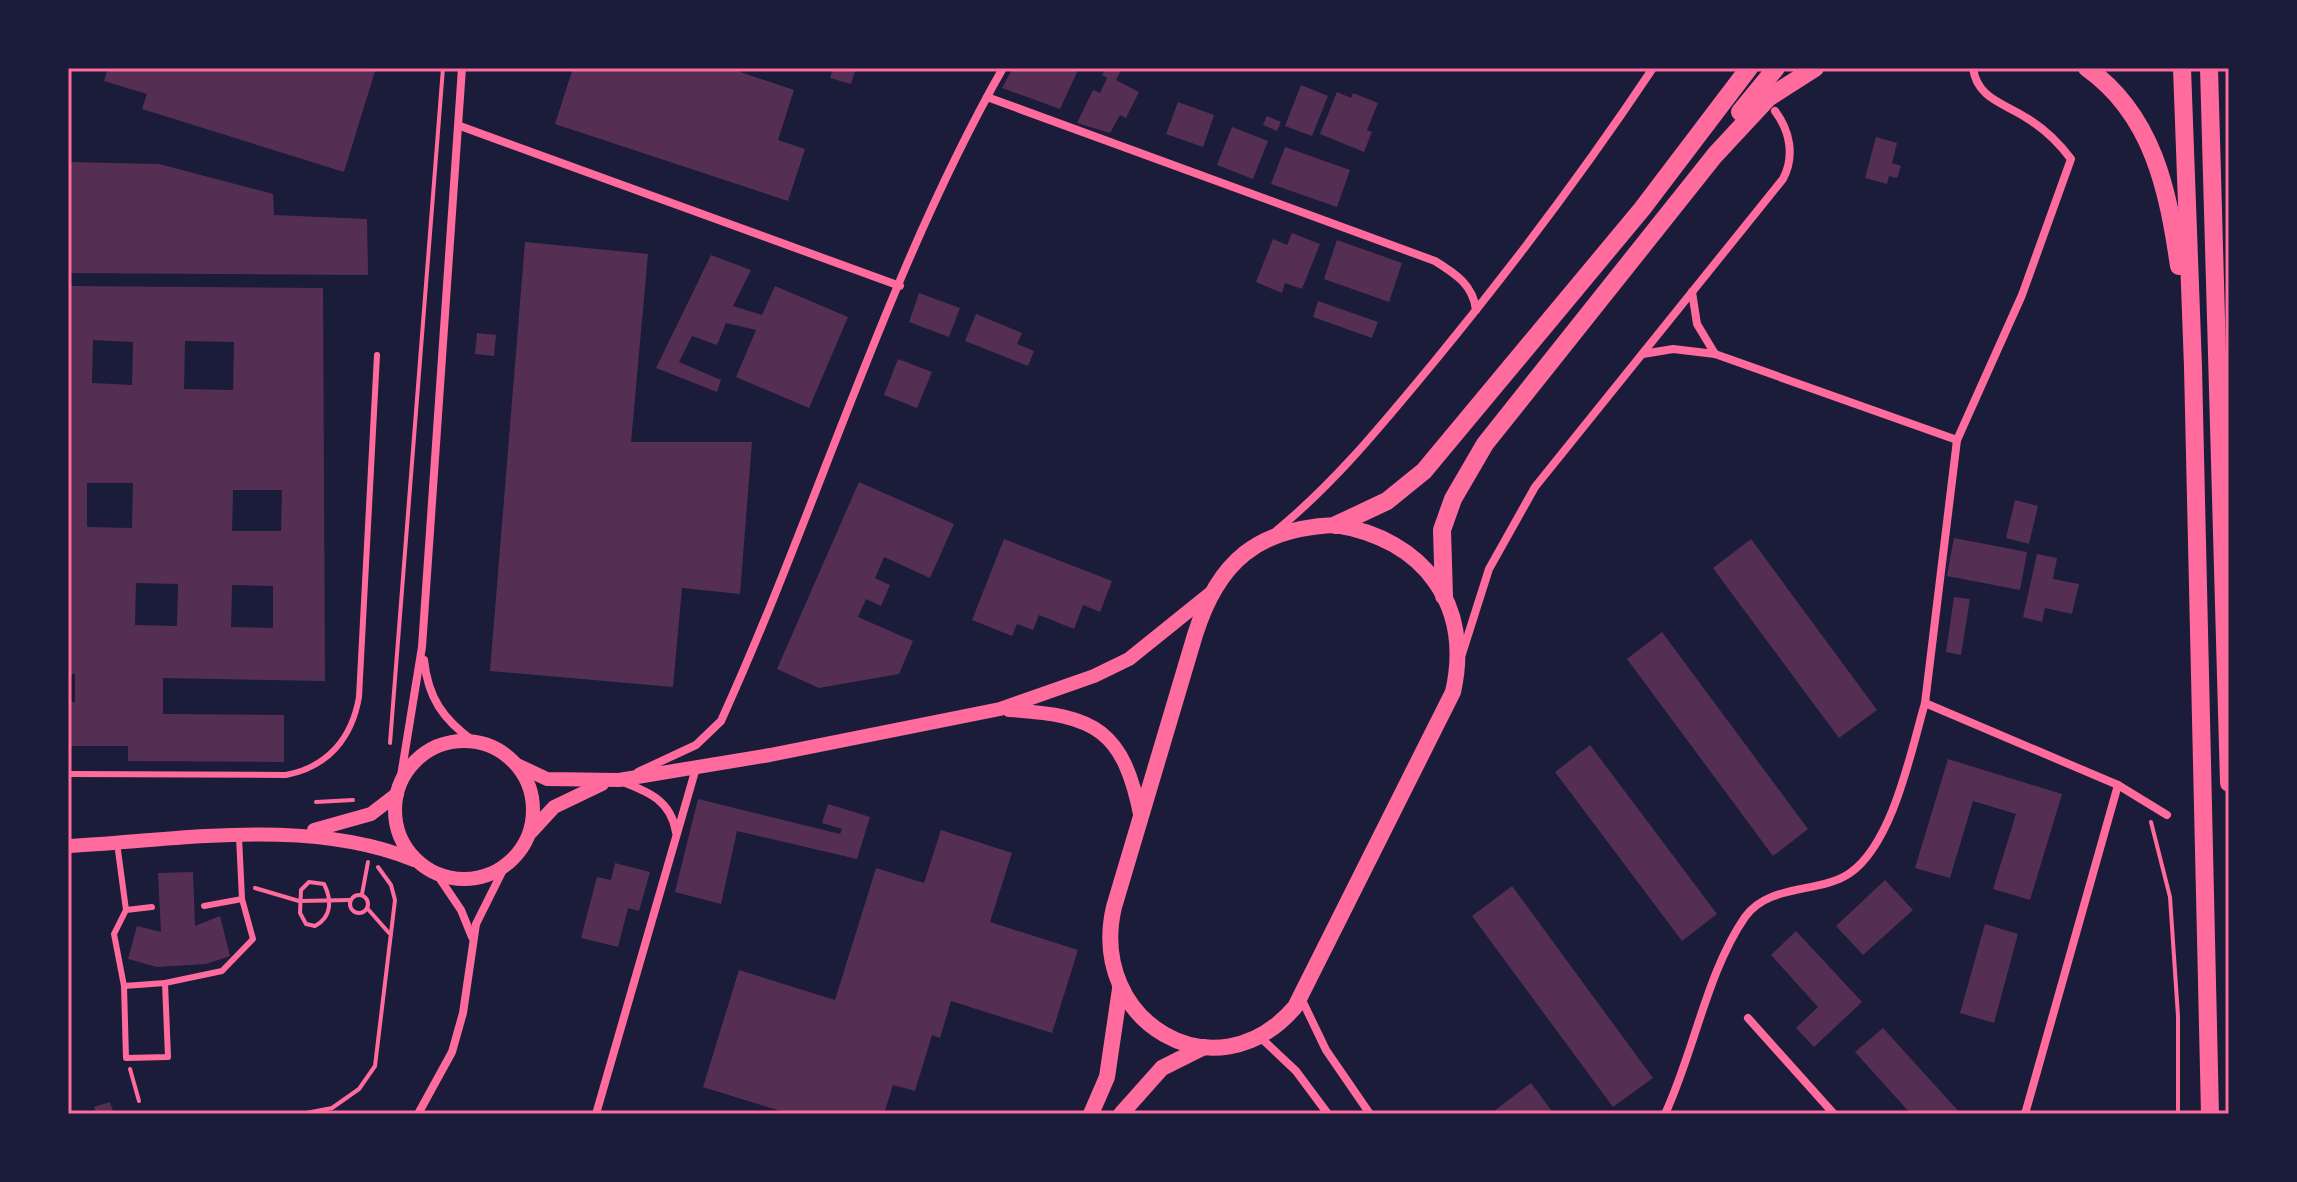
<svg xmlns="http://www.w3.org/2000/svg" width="2297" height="1182" font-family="'Fira Sans Condensed',sans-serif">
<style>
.building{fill:#542f53;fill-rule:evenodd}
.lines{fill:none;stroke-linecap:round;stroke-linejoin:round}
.path{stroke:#ff6b9d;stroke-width:4}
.service{stroke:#ff6b9d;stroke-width:6}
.minor{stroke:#ff6b9d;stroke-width:8}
.tertiary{stroke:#ff6b9d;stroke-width:14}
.secondary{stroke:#ff6b9d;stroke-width:16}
.trunk{stroke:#ff6b9d;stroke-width:18}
.neatline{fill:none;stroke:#ff6b9d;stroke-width:3}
</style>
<rect width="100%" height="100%" fill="#1b1b3a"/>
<g class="building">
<path d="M108,68H376L344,172L142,109L147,94L104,81Z"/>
<path d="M573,68H728L794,90L778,140L805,149L788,201L555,124Z"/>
<path d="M833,68H856L851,84L830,78Z"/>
<path d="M1013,68H1079L1060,109L1002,88Z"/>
<path d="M1106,68H1122L1116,80L1139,92L1126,118L1120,115L1110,133L1077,123L1093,90L1100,93L1107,78L1102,75Z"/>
<path d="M1301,85L1328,96L1312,136L1285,126Z"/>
<path d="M1337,92L1351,98L1353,93L1378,103L1367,130L1372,132L1364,152L1320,134Z"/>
<path d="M1178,102L1214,115L1203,147L1166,134Z"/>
<path d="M1267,116L1281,122L1277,131L1263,125Z"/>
<path d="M1232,127L1268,141L1253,179L1217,165Z"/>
<path d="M1876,137L1897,143L1892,163L1901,166L1897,178L1889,176L1887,184L1865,178Z"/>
<path d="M1285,147L1350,170L1337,207L1271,184Z"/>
<path d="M68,162L159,164L273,194L274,215L367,219L368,275L68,273Z"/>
<path d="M1292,233L1320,244L1302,289L1285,283L1282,293L1256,282L1273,239L1287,245Z"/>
<path d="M1337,240L1402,263L1389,302L1324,279Z"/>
<path d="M525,242L648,254L631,442H752L740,594L682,588L673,687L490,671Z"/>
<path d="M711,255L751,270L733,306L762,315L775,286L848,317L809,408L736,377L756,330L726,323L717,345L692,336L679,362L721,380L717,392L656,368Z"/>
<path d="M68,286L323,288L325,681L163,678V714L284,715V762L128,761V746H68V702H75V674H68ZM93,340L133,342L132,385L92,383ZM185,341L234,342L233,390L184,389ZM87,483H133L132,528L87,527ZM233,490H282L281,531H232ZM136,583L178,584L177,626L135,625ZM232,585L273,586V628L231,627Z"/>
<path d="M919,293L960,308L949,337L909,322Z"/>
<path d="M1318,301L1378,322L1372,338L1313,317Z"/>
<path d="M976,314L1022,333L1017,344L1034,351L1028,366L965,341Z"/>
<path d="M477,333L496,335L494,356L475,354Z"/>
<path d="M898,359L932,372L917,408L884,395Z"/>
<path d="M859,482L954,524L930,578L884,557L875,578L890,585L881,606L866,599L858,617L913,641L899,674L819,688L777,669Z"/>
<path d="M2015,500L2038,506L2029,544L2006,538Z"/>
<path d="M1954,538L2027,552L2020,590L1947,576Z"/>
<path d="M1004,539L1112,581L1100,612L1083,605L1074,629L1039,615L1033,630L1017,624L1012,636L972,620Z"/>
<path d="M1751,539L1877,710L1839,738L1713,568Z"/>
<path d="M2037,554L2057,558L2053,579L2079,584L2072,614L2045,608L2042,622L2023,617Z"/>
<path d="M1954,597L1970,599L1961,655L1946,652Z"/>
<path d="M1662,632L1808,829L1773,856L1627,659Z"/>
<path d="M1590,745L1717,914L1682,941L1555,772Z"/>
<path d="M1948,759L2062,794L2030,900L1993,889L2016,814L1973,801L1950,878L1915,868Z"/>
<path d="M698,799L840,834L842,829L822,823L828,804L870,817L857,859L737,831L721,904L675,892Z"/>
<path d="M941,830L1012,853L990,922L1078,950L1052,1033L951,1001L940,1038L932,1035L915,1091L893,1085L884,1114H790L703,1087L739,970L835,1000L876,868L924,883Z"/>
<path d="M615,863L650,872L639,911L628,908L618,947L581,938L597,877L611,880Z"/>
<path d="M193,872L195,926L220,916L230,956L206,964L157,967L128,959L137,926L161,932L158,873Z"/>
<path d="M1885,880L1913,910L1863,955L1836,926Z"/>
<path d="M1512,886L1653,1078L1613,1107L1472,916Z"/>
<path d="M1985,924L2018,934L1994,1023L1960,1013Z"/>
<path d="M1796,931L1862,1002L1814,1047L1796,1028L1818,1007L1771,955Z"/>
<path d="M1883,1028L1961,1114H1911L1855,1052Z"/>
<path d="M1531,1083L1554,1114H1490Z"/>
<path d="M110,1102L114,1114H96L94,1107Z"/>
</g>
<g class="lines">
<g class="path">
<path d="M390,743L443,68"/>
<path d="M316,802L353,800"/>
<path d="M2151,822L2170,897L2178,1016V1114"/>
<path d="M309,882L324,884C332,900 332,917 315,926L306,924L300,913L301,890Z"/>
<path d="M255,888L299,901L350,900"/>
<path d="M362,894L368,862"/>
<circle cx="359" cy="904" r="9"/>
<path d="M367,908L389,933"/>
<path d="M130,1069L139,1101"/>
<path d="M301,1114L332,1108L359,1089L375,1066L395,900L391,885L378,867"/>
</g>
<g class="service">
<path d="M68,774L286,775C328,767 352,738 359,697L377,355"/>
<path d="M117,843L126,910L152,907"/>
<path d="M204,906L242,899L239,837"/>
<path d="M126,910L114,934L124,986L165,983L222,971L253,939L242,899"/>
<path d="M124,986L126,1058L168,1057L165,983"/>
</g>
<g class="minor">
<path d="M987,97L1435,261C1456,274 1473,285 1476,310"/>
<path d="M460,126L900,286"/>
<path d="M1692,292L1697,324L1715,354"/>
<path d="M1643,354L1673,349L1715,354L1957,440"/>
<path d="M1276,531C1337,481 1384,422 1434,362C1512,267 1585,170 1653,68"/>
<path d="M1462,654L1489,569L1535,487L1783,179C1795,156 1790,131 1775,111"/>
<path d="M424,660C428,698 443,719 473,741"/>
<path d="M1925,703L2118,785L2167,815"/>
<path d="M638,772L696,745L721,721C818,508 887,272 1003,68"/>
<path d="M400,782L422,647L462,68"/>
<path d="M623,782C649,792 671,801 676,832"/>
<path d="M436,873L461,910L472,937"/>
<path d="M1301,998L1326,1050L1370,1114"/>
<path d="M1748,1018L1834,1114"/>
<path d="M1260,1037L1296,1071L1328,1114"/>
<path d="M418,1114L452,1052L463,1013L476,924L505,866"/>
<path d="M596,1114L696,768"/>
<path d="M1665,1114C1694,1052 1707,972 1745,917C1769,883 1820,894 1850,873C1893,843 1911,751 1925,703L1957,440L2022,295L2071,159C2059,143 2042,127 2025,117C2003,103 1977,98 1973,68"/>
<path d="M2025,1114L2118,785"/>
</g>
<g class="tertiary">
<path d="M1009,710C1096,715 1124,730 1141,819"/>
<circle cx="464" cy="810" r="69"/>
<path d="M517,765L547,779L619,780L770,755L1000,709L1094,676L1129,659L1211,593"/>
<path d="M314,830L371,814L397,794"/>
<path d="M531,832L554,807L602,784"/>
<path d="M68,846C179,840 310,817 414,860"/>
</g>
<g class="secondary">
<path d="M1336,525C1423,539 1473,604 1453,692L1295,1007C1216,1099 1087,1022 1114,907L1195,635C1218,561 1258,528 1336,525Z"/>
<path d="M1091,1114L1107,1077L1120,989"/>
<path d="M1121,1114L1162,1068L1204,1047"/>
</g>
<g class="trunk">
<path d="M2087,68C2153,115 2168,190 2179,266"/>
<path d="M2182,68L2193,367L2210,1114"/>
<path d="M2209,68L2229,783"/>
<path d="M1740,112L1776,68"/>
<path d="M1336,525L1387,501L1424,471L1642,209L1749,68"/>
<path d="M1444,596L1442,530L1453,499L1485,444L1715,155L1768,98L1815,68"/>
</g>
</g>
<rect width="2297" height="1182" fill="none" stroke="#1b1b3a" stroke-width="140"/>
<rect x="70" y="70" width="2157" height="1042" class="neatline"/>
</svg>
